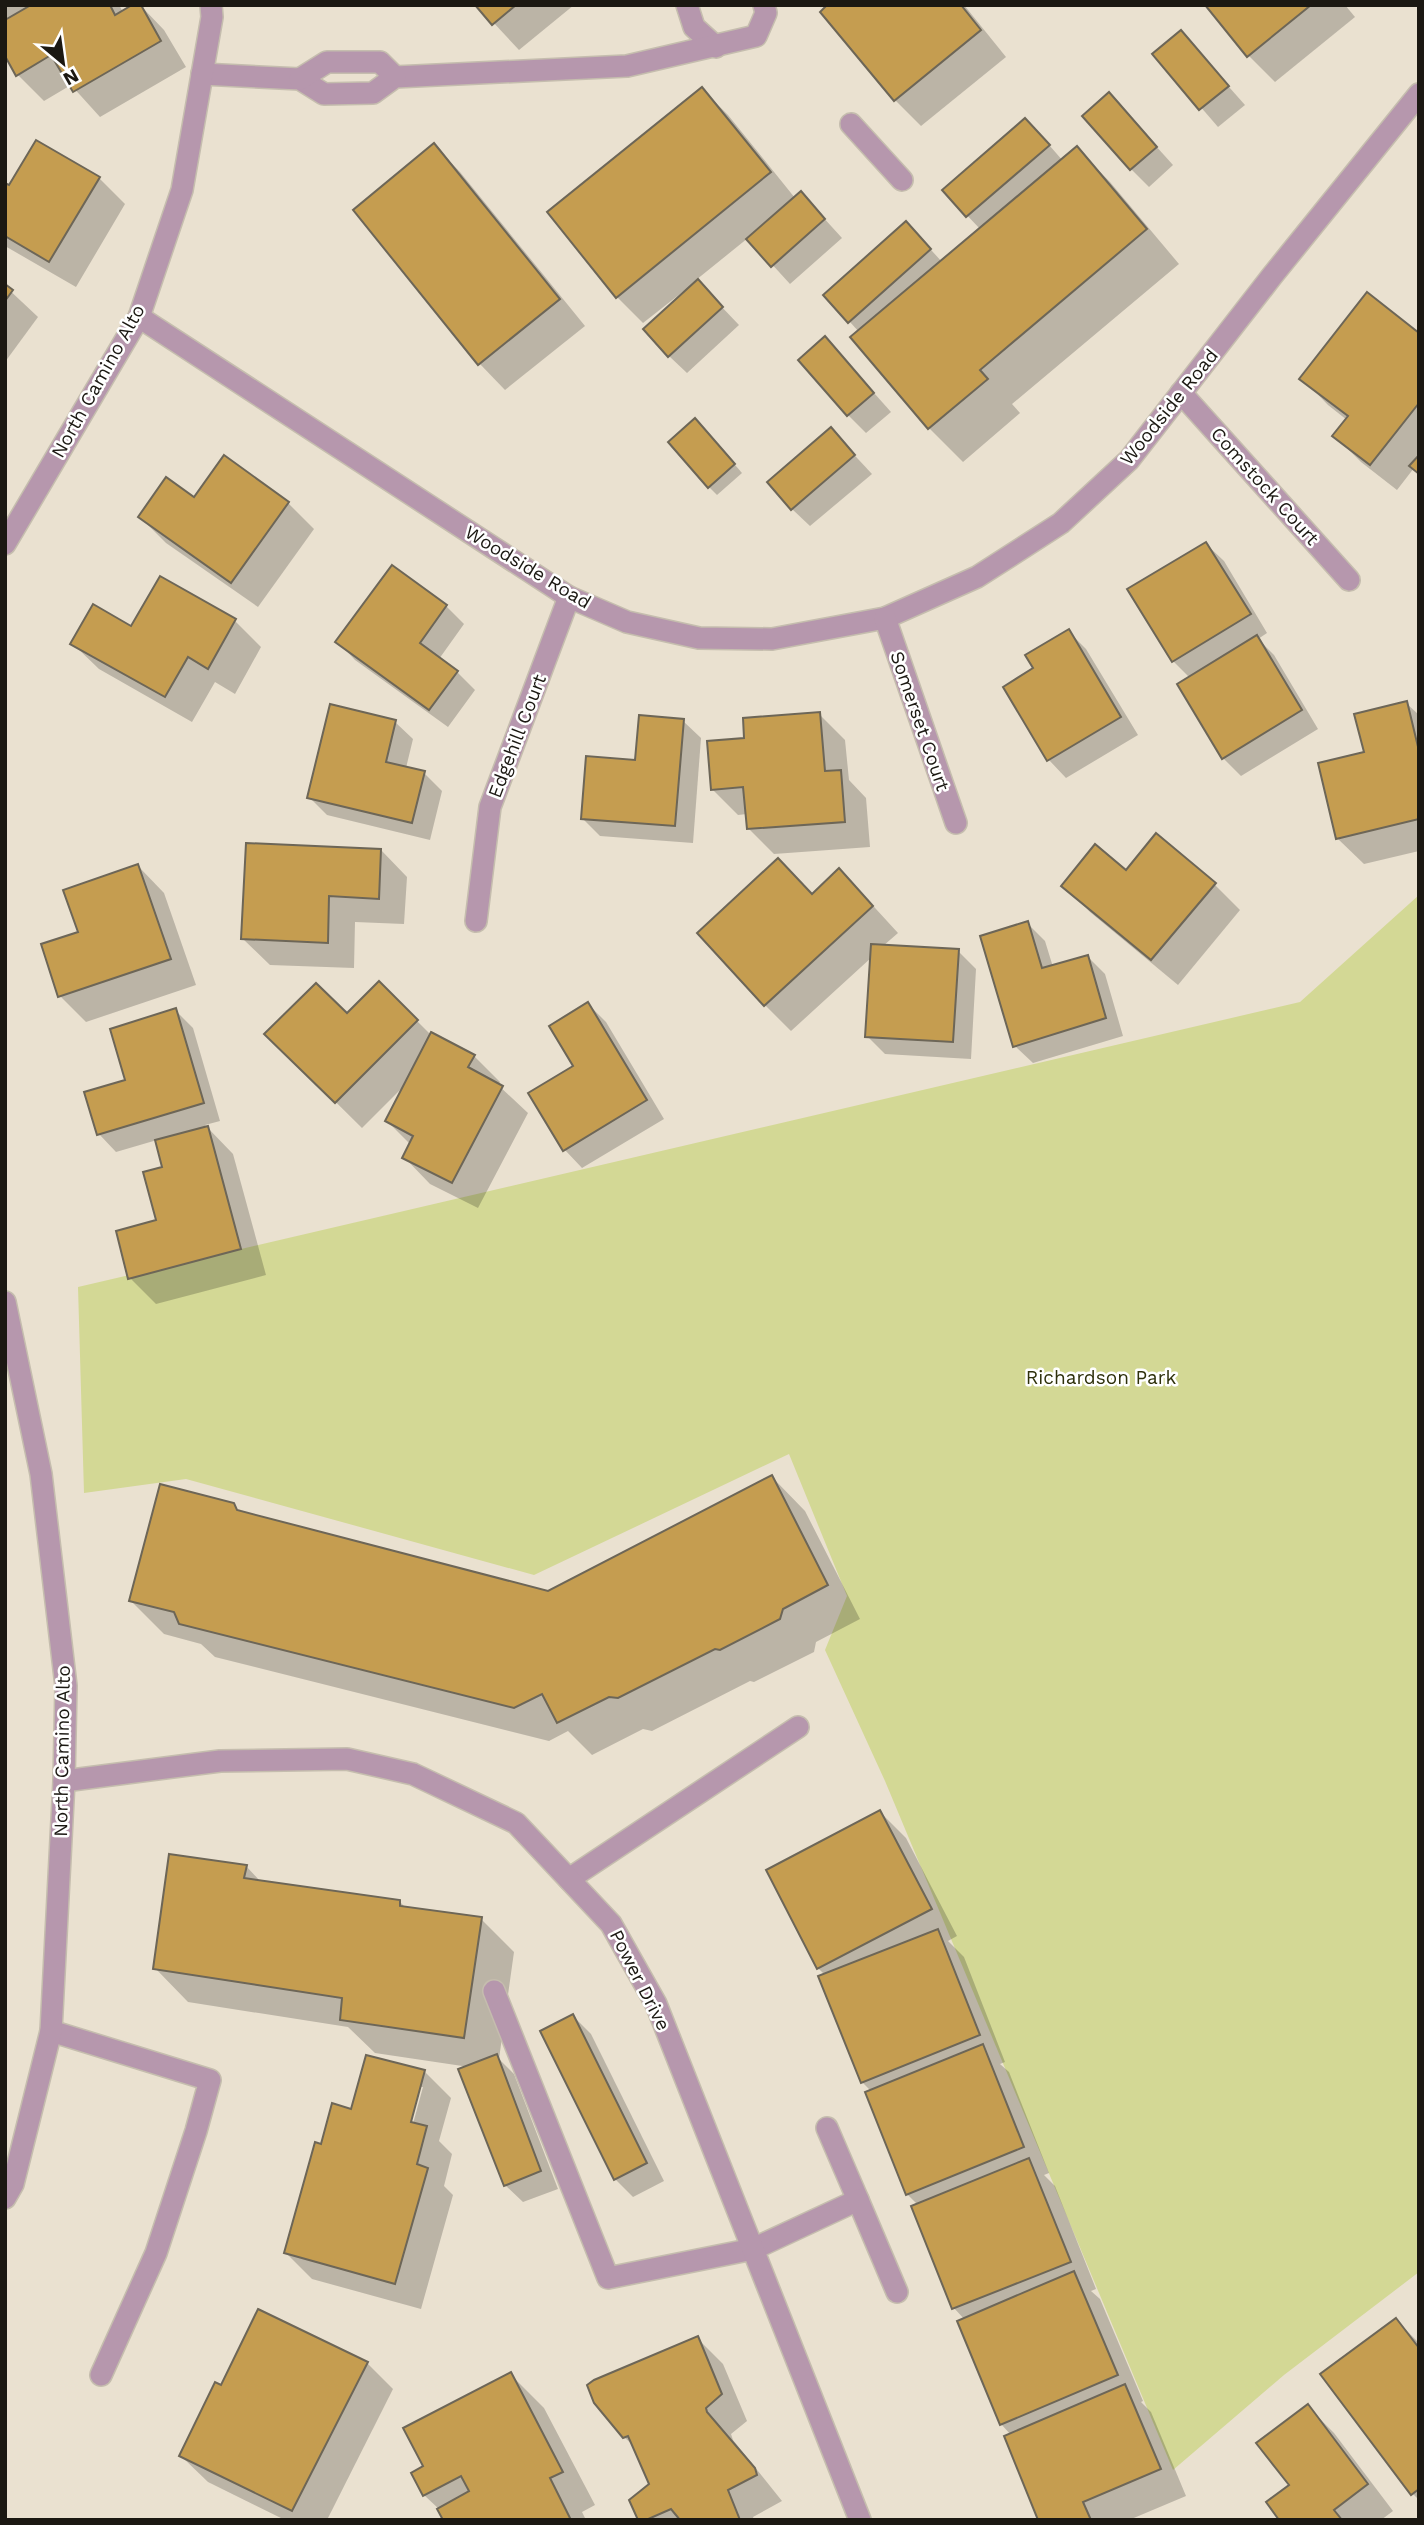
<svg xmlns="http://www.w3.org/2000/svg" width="1424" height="2525" font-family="'Work Sans',sans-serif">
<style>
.green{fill:#d3d895}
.shadow{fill:#0003;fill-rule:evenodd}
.building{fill:#c59d50;stroke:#6d6657;stroke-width:2}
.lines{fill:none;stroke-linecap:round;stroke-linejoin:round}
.service-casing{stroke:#c5bdae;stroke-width:24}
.minor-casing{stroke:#c5bdae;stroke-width:24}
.tertiary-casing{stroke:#c5bdae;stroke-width:24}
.service{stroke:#b697ad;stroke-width:21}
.minor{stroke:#b697ad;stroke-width:21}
.tertiary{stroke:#b697ad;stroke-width:21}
.labels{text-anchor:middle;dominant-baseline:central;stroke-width:5;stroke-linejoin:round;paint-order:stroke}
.street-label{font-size:19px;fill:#1b1812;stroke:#fff}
.park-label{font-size:19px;fill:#2e300b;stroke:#fff}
</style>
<rect width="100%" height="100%" fill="#eae1d0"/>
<path class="green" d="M1419,895V2272L1284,2375L1173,2470L885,1781L825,1650L847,1596L789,1454L534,1575L186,1479L84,1493L78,1287L1300,1002Z"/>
<g class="shadow">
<path d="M5,5H119L123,12L140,5L164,30L186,67L100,117L71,85L44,101L18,75L5,19Z"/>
<path d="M477,5H574L519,50Z"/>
<path d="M830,5H964L1006,57L921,126L895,100L822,12Z"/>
<path d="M1208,5H1345L1355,17L1275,82L1249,56Z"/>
<path d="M1181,33L1245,105L1218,127L1155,54Z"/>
<path d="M702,89L728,115L795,198L801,193L842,238L790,284L748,238L696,280L739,325L687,373L669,356L687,292L685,290L643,323L617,297L549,213Z"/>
<path d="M1109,94L1173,165L1149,187L1131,169Z"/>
<path d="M1043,138L1063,161L1077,149L1110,182L1179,264L1012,404L1020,413L963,462L929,428L853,337L859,332L850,322L923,241L942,262L981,230L944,191Z"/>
<path d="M434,145L460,172L585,326L505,390L479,363Z"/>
<path d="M99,178L125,204L76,287L5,246V185L9,187Z"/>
<path d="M5,286L38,317L5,362Z"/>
<path d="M1419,335V473L1414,468L1397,490L1361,462L1335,436L1347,420L1328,405L1302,378Z"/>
<path d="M825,338L891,412L866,433L848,415Z"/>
<path d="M704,429L742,473L717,495L709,487Z"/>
<path d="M831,430L872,474L810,526L792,509Z"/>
<path d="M288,503L314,529L258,607L166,543L140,517Z"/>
<path d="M1206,544L1224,561L1267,633L1258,639L1274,655L1318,729L1241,776L1223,758L1190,678L1173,661L1130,589Z"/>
<path d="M392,567L446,606L464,624L439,659L457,672L475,690L448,727L355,660L338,642Z"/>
<path d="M235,621L261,647L235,694L215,682L192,722L99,669L72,643L132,628Z"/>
<path d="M1068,631L1086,649L1138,735L1066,778L1049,760L1005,687L1035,669Z"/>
<path d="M1406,703L1419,715V851L1364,864L1337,838L1366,754Z"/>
<path d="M819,714L845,740L849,780L866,798L870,847L774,854L748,828L747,814L738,815L712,789L746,739Z"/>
<path d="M683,721L701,738L693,843L600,836L582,818L637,761Z"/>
<path d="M395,722L413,739L406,768L424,773L442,791L430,840L327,815L309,797Z"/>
<path d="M381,850L407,877L404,924L355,922L354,968L270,965L243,939Z"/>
<path d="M138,866L164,893L196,985L86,1022L60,996L80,933Z"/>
<path d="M1126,872L1214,884L1240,910L1178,985L1090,912L1064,885Z"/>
<path d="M865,897L898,933L883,946L958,951L976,969L971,1059L885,1054L867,1036L872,957L791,1031L765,1005Z"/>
<path d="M1027,923L1045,941L1053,967L1088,957L1105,974L1123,1036L1033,1063L1015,1046Z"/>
<path d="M379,983L431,1035L474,1056L500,1082L498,1085L528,1113L478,1208L430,1184L404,1157L411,1145L387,1121L404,1086L362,1128L267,1034L347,1015Z"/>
<path d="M588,1004L606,1022L664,1119L582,1168L565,1150L531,1093L575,1067Z"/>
<path d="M175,1010L193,1028L220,1121L205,1125L233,1154L266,1275L156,1304L130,1278L158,1221L164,1168L157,1140L116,1152L99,1134L127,1081Z"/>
<path d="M772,1477L805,1511L860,1619L816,1642L814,1652L754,1682L750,1681L652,1731L643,1729L592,1755L568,1731L549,1741L215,1657L201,1644L164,1634L131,1601L233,1505L241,1513L548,1593Z"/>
<path d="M880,1812L906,1838L957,1936L948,1941L964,1957L1005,2062L1000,2064L1009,2072L1049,2173L1044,2175L1055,2186L1096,2289L1091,2291L1100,2299L1143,2401L1141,2402L1151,2412L1186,2496L1129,2520H1040L1011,2435L1001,2424L965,2320L954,2308L913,2207L918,2205L907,2194L871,2091L862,2082L825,1975L818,1968Z"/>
<path d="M246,1866L261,1882L399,1901L406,1908L481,1919L514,1952L499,2059L514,2074L558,2189L523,2202L505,2185L469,2067L375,2053L348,2027L188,2002L155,1968Z"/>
<path d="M573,2016L591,2034L664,2181L633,2197L615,2179Z"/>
<path d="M367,2057L425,2072L451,2098L439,2141L452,2154L444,2186L453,2195L421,2309L312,2279L286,2253L322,2146L352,2111ZM419,2087H423L411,2131L407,2130Z"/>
<path d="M1396,2320L1419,2343V2500L1412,2493Z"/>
<path d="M697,2338L723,2364L747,2421L731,2434L733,2440L782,2501L753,2517L754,2520H640L651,2484L635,2447L624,2437Z"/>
<path d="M367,2363L393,2389L327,2520H285L208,2482L181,2456L222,2387Z"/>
<path d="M511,2375L544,2408L595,2505L582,2512L586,2520H445L440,2510L424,2495L425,2467Z"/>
<path d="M1308,2407L1334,2433L1393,2511L1381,2520H1281L1291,2486Z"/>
</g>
<g class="building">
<path d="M31,5H110L115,15L132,5H141L161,41L73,92L51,55L16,76L5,56V20Z"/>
<path d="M475,5H516L492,25Z"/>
<path d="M827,5H961L981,30L894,101L820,12Z"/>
<path d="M1205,5H1311L1247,57Z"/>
<path d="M1181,30L1229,86L1199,110L1152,54Z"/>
<path d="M702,87L771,172L616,298L547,212Z"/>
<path d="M1109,92L1157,147L1130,170L1082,116Z"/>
<path d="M1025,118L1050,145L966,217L942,190Z"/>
<path d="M36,140L100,177L49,262L5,236V183L9,185Z"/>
<path d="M434,143L560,299L478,365L353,210Z"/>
<path d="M1077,146L1147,229L980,370L988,379L928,429L850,337Z"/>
<path d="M801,191L825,219L771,267L746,239Z"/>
<path d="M906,221L931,249L848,323L823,295Z"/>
<path d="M698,279L723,307L668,357L643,329Z"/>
<path d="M5,284L13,290L5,301Z"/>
<path d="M1367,292L1419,333V403L1370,465L1332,436L1348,416L1299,379Z"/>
<path d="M825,336L874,393L847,416L798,360Z"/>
<path d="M695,418L735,464L708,488L668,442Z"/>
<path d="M831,427L855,455L791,510L767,482Z"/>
<path d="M224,455L289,502L231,583L138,517L166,477L194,497Z"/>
<path d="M1419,455V474L1409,466Z"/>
<path d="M1206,542L1251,614L1172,662L1127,589Z"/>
<path d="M392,565L447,605L420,643L458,671L429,710L335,642Z"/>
<path d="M160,576L236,619L208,669L188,657L165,697L70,644L93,604L131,626Z"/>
<path d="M1069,629L1121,717L1047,761L1003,687L1033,668L1025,655Z"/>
<path d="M1257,635L1302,710L1222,759L1177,684Z"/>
<path d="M1407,701L1419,751V819L1336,839L1318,763L1364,752L1354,714Z"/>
<path d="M330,704L396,720L386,762L425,771L412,823L307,798Z"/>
<path d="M820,712L825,771L841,770L845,822L747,829L743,787L711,790L707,741L744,738L743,718Z"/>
<path d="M639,715L684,719L675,826L581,819L586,756L635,760Z"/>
<path d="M1156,833L1216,883L1151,960L1061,886L1095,844L1126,870Z"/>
<path d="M246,843L381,849L379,899L329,896L328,943L241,939Z"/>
<path d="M778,858L812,894L839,868L873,906L764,1006L697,933Z"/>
<path d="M138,864L171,959L58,997L41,944L78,932L63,890Z"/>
<path d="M1028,921L1042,968L1088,955L1106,1018L1013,1047L980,936Z"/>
<path d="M871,944L959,949L953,1042L865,1037Z"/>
<path d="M379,981L418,1020L335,1103L264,1034L316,983L347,1013Z"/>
<path d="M588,1002L647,1100L563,1151L528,1093L573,1066L549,1026Z"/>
<path d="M176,1008L204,1103L97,1135L84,1092L125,1080L110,1029Z"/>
<path d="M431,1032L475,1055L468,1067L503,1086L452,1183L402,1158L413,1136L385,1121Z"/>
<path d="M208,1126L241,1249L128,1279L116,1231L156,1220L143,1172L162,1167L155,1140Z"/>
<path d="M772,1475L828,1585L783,1609L780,1619L720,1650L715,1649L618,1698L609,1697L557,1723L542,1694L514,1708L179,1624L174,1612L129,1601L160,1484L234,1503L237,1510L548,1591Z"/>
<path d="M880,1810L932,1909L817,1969L766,1870Z"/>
<path d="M169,1854L247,1865L244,1878L400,1900V1906L482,1917L464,2038L340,2020L342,1998L153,1969Z"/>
<path d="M938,1929L980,2035L861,2083L818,1976Z"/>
<path d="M573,2014L647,2163L614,2180L540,2031Z"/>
<path d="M983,2044L1024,2147L906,2195L865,2092Z"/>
<path d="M497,2054L541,2171L504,2186L458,2069Z"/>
<path d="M366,2055L425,2070L411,2122L427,2126L417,2164L428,2168L395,2284L284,2253L315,2142L321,2144L332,2103L351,2109Z"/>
<path d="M1029,2158L1071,2262L952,2309L911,2206Z"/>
<path d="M1074,2271L1118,2375L1000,2425L957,2321Z"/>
<path d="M258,2309L368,2362L292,2511L179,2456L215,2382L221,2385Z"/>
<path d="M1396,2318L1419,2348V2489L1411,2495L1320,2374Z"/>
<path d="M698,2336L722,2394L706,2408L707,2412L755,2468L757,2475L728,2490L740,2520H680L671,2509L646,2520H638L629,2500L649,2484L628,2436L623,2438L594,2403L587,2385L594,2380Z"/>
<path d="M511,2372L563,2472L550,2478L571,2520H443L437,2509L469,2491L461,2476L423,2496L411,2473L423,2466L403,2428Z"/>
<path d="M1125,2384L1161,2469L1083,2502L1091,2520H1038L1004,2436Z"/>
<path d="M1308,2404L1368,2484L1334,2510L1342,2520H1279L1266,2502L1289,2485L1256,2443Z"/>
</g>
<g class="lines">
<defs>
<g id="service">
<path d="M687,5L694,27L716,47"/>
<path d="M202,74L300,79L324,94L373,93L395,77L627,66L756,36L766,13L764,5"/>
<path d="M300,79L327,62H380L395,77"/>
<path d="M851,124L902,180"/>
<path d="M569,1879L798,1727"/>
<path d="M494,1991L608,2278L753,2249L858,2200L827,2128"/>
<path d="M51,2031L210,2080L196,2131L156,2253L101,2375"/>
<path d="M858,2200L897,2292"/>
</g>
<g id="minor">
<path d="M139,317L569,597L627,622L699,638L772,639L885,618L977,577L1061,523L1129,460L1272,276L1419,94"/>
<path d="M1181,393L1349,580"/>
<path d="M885,618L956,823"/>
<path d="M476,921L490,807L569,597"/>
<path d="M64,1781L220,1761L347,1759L413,1774L516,1823L611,1924L656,2004L860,2520"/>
</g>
<g id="tertiary">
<path d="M5,544L139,317L182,190L212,17L211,5"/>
<path d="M5,1302L41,1474L66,1686L64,1781L51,2031L13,2184L5,2198"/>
</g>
</defs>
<use href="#service" class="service-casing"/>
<use href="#minor" class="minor-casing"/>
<use href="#tertiary" class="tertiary-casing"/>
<use href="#service" class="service"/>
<use href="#minor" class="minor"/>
<use href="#tertiary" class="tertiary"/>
</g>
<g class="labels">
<g class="street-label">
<text transform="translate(98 381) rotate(-61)">North Camino Alto</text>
<text transform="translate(1169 407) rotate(-51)">Woodside Road</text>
<text transform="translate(1265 486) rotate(48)">Comstock Court</text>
<text transform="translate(528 567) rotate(31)">Woodside Road</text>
<text transform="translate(920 721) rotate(71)">Somerset Court</text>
<text transform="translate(517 736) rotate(-69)">Edgehill Court</text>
<text transform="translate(62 1751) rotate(-89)">North Camino Alto</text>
<text transform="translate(640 1980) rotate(63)">Power Drive</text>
</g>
<g class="park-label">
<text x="1101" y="1377">Richardson Park</text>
</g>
</g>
<rect width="1424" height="2525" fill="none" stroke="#1b1812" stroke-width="14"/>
<g transform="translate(63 63) rotate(151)" stroke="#ffffff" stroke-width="5" paint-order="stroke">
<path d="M0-5L12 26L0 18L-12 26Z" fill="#1b1812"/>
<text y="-10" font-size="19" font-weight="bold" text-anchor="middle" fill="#1b1812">N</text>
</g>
</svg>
